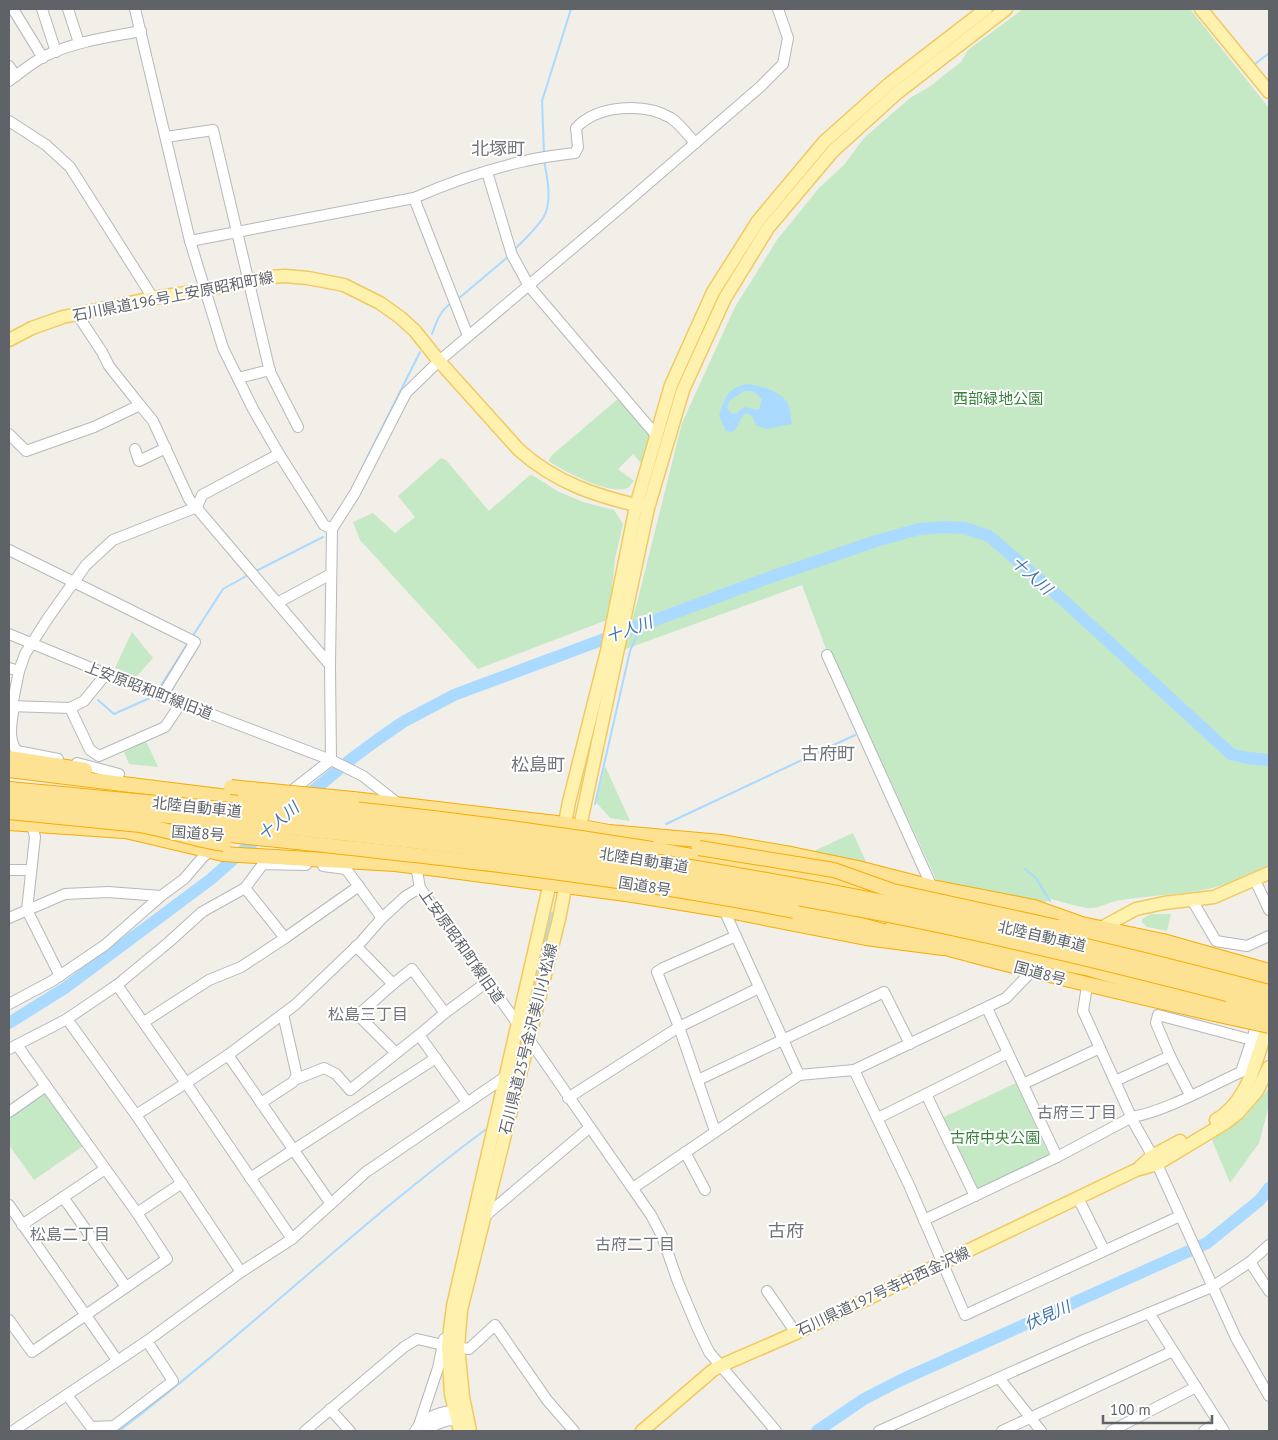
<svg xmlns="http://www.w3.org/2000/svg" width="1278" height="1440" font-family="'PT Sans','Noto Sans JP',sans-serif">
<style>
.green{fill:#c5e8c5}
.water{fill:#aadaff;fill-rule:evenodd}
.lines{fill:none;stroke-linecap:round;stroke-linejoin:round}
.stream{stroke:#aadaff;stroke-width:2}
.river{stroke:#aadaff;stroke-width:12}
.minor-casing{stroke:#b5b8bc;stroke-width:12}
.major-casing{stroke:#f2c960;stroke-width:15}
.highway-casing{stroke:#f9ab00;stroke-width:16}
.minor{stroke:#fff;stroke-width:10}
.major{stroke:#fff2af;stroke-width:12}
.highway{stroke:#fde293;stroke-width:14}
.highway-bridge-casing{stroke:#f9ab00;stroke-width:16;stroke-linecap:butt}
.highway-bridge{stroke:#fde293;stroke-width:14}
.labels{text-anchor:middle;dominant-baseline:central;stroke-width:4;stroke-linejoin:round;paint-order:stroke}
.street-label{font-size:15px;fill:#5f6368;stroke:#fff}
.park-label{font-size:15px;fill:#348238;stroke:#fff}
.water-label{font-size:16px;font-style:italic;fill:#4174aa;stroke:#fff}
.neighbourhood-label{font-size:16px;fill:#70757a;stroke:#fff}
.quarter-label{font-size:18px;fill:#70757a;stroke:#fff}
</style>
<rect width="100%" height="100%" fill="#f1efe8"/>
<g class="green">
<path d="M1023,9H1190L1269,108V865C1251,873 1232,883 1212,888C1182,895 1152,895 1122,900C1111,901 1102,907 1092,908C1084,909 1060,901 1051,899L1045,902L937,881L831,653L828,654L802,585L623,650L637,603L682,423L735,307L777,240L819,188L844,165L864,138L910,98L929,87L961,62L968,50Z"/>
<path d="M618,399L651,436L641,463L633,454L618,469L634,481C633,481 629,487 629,487C614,498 564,471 550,462L549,460L552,455Z"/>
<path d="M441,458L446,460L489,511L530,475L534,476L557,491L583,502L614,510L623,524L615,559L611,598L607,620L478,669L360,540L353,522L373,513L395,533L415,517L398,496Z"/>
<path d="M132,632L153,658L136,677L115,668Z"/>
<path d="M146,741L158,767L129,764L124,752Z"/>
<path d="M605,766L630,821L610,818L596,802Z"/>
<path d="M853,833L867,864L812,852Z"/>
<path d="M1151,914H1171L1167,931L1147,927L1142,922V919Z"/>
<path d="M1016,1083L1049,1155L977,1190L942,1118Z"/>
<path d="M1269,1088V1105L1259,1143L1230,1183L1212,1140L1245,1117Z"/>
<path d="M47,1091L83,1146L34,1180L9,1145V1117Z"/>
</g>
<path class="water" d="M746,384C760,385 781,391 788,404C790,410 791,418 792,424L766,429L756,425L752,416L746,413C737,420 741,426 732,432L726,431L719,416C725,397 726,390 746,384ZM744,391H753L762,399L759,410L744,407L736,414L731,413L727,408L729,401Z"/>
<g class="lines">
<g class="stream">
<path d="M1255,64L1269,53"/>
<path d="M544,153L542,101L571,9"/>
<path d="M514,250C524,240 535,230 543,218C553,203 547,177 544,160"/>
<path d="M458,299L509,256"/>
<path d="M432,334C436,323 440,311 450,304"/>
<path d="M361,470L420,352"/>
<path d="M256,571L323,537"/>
<path d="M192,637L223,589L248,575"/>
<path d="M160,687L188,643"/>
<path d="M98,700L114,714L152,697"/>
<path d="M595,804L630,651L642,624"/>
<path d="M666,824L855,735"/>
<path d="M1025,869L1036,878L1050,901"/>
<path d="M528,1007L552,913"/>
<path d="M119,1431C245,1335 358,1224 485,1130"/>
</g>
<g class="river">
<path d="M303,799L354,757L377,740L403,722L454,695L768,578L876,541L919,529L946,527L964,528L989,536L1062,599L1231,754L1247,758L1269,760"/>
<path d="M9,1023L65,988L211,879L263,833"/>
<path d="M817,1431L864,1399L901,1380L1207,1243L1260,1200L1269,1188"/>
</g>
<defs>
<g id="minor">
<path d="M13,9L43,58"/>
<path d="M42,9L56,52"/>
<path d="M68,9L79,43"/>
<path d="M135,9L190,241L223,348L253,409L279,454L324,525L332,529"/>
<path d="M9,66L16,76"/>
<path d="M9,81C21,72 34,61 47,55C77,41 110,37 141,31"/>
<path d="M9,121L46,145L70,167L153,298"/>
<path d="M166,137L213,130L270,372L298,427"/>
<path d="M487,172L512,255L529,286L656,435"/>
<path d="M414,198L468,336"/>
<path d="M190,241L414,198C448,183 489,169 525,161C541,157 558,155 575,153L578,147L576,128C597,105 644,102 671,118C680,124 688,135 695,143"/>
<path d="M238,378L270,370"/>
<path d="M140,405L153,421L189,499L330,665"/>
<path d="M9,434L26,451L94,427L140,405L109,366L102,352L77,314"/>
<path d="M135,449L139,461L166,448"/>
<path d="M9,550L195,642L162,696"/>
<path d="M277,603L331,574"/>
<path d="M9,634L106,674L331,760L363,776L400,805"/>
<path d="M827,655L932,887"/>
<path d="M9,668L19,671"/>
<path d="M9,706L70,708L90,750L99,756L165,727L181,703"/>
<path d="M12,706L19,671L25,654L48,618L86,565L113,540L197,507L202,495L279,454"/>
<path d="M14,706C12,721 7,739 17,751L58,759"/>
<path d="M70,708L84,701L106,674"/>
<path d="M331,760L330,665L332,529L355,493L406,393L439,361L619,209L760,87L783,64L788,38L778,9"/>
<path d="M77,763L119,774"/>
<path d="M286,795L331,760"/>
<path d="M32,825L35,837L27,910L60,976"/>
<path d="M415,860L420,888L528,1038L651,1215L662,1236L678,1282L697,1327L709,1352L776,1431"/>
<path d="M323,866L346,869L382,918"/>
<path d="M9,870H31"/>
<path d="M1255,880L1269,910"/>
<path d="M1192,900L1216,941L1247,946L1269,936"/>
<path d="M724,910L799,1075"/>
<path d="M9,918L65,894L108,892L161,896"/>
<path d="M285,938L359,886"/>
<path d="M356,946L393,984L412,969L445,1013L419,1035L467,1102"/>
<path d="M393,984L358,1015L396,1053"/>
<path d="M117,985L186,1083L136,1115"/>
<path d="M1087,986L1083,1011L1134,1123L1157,1164L1236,1338L1269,1396"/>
<path d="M9,1004L52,981L105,945L161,896L184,879L203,857L214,848"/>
<path d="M987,1008L1057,1157"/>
<path d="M445,1013L487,982"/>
<path d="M144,1022L209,980L241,967L285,938L245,888"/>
<path d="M9,1049L67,1019L117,985L169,942L202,912L245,888L263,864L306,865"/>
<path d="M228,1055L331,1204"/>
<path d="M1170,1056L1156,1023L1158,1015L1252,1040"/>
<path d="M854,1070L1006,998L1033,970"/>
<path d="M294,1080L324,1068L336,1074L350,1090L419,1035"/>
<path d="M698,1080L884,992L910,1044"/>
<path d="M1115,1081L1170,1056L1190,1095"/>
<path d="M1023,1084L1100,1048"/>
<path d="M46,1086L137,1213"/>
<path d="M926,1094L975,1196"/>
<path d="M568,1098L679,1027L759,988"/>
<path d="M261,1103L293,1082L297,1076L283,1014"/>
<path d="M9,1112L46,1086L17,1045"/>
<path d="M878,1118L1008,1053"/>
<path d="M715,1131L679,1027L657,972L663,968L736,936"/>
<path d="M685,1152L705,1190"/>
<path d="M250,1178L436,1058"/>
<path d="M633,1188L799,1075L854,1070L909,1185L965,1315L1180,1216"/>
<path d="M63,1197L126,1287"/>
<path d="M1078,1198L1104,1250"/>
<path d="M9,1205L117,1360"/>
<path d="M484,1217L589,1128"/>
<path d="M924,1220L1057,1157L1132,1117C1164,1112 1210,1086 1241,1072L1259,1018"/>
<path d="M22,1225L105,1169"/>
<path d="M292,1239L366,1172L505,1077"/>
<path d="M1250,1262L1269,1291"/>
<path d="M241,1272L292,1239L186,1083L228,1055L295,1005L361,942L382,918L406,896L420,888"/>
<path d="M767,1291L796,1333"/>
<path d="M1149,1313L1224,1431"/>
<path d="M9,1320L32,1352L167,1259L137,1213L182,1183"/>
<path d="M999,1378L1041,1431"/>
<path d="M67,1395L91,1427L114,1426L173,1381L147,1341"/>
<path d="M330,1409L350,1431"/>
<path d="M420,1425C432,1413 445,1412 461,1409"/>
<path d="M13,1431L147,1341L241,1272L136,1115L67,1019"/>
<path d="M305,1431L404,1347L417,1339L443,1345L469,1349L495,1325L547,1400L574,1431"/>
<path d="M415,1431L419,1425L438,1368L444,1339"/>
<path d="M427,1431C435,1422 450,1420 462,1418"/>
<path d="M879,1431L1086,1339L1212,1287L1250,1262L1269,1245"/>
<path d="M1002,1431L1173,1351"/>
<path d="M1111,1431L1196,1387"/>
<path d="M1204,1431L1218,1422"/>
</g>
<g id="major">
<path d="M1201,9L1269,92"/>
<path d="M9,340L32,328L63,317L153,298L205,290L269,277L285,276L308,278L344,285L380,303L401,318L415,331L439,361L519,450C556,483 596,496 644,507"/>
<path d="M563,833L569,802L607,651L636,506L671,385L713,292L758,221L824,142L889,84L986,9"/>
<path d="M578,836L648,508L683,390L725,298L768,228L833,151L897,93L1006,9"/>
<path d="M1101,928L1136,909L1164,903L1214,897L1269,873"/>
<path d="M1216,1120C1250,1100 1258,1054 1269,1020"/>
<path d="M1140,1167L1152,1156L1180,1141"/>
<path d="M460,1431L451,1394L448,1346L453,1306L552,874"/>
<path d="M470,1431L463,1397L458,1347L461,1310L559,919L567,878"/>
<path d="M642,1431L712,1371L720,1366L796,1333L1136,1170L1157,1164L1225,1123L1238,1113L1257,1091L1269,1067"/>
</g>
<g id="highway">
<path d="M9,758L85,770"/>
<path d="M9,770L244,799"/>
<path d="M353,799L565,824L609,832L721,842L791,854L858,868L932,887L1034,907L1079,923"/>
<path d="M9,823L138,832"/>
<path d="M130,832L223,854L395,864L437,869L633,895L724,910L866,938L943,948"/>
<path d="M652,849L868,887"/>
<path d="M794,911L851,922L900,936"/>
<path d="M1072,922L1163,941L1269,971"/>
<path d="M1057,927L1147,948"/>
<path d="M891,928L1090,969L1120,978L1231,1006"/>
<path d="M1138,942L1180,957L1269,981"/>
<path d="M935,945C1032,972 1130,995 1228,1017"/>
</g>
</defs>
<use href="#minor" class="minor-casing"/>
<use href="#major" class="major-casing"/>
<use href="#highway" class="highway-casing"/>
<use href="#minor" class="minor"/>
<use href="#major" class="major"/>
<use href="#highway" class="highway"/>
<defs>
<g id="highway-bridge">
<path d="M231,787L353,799"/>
<path d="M9,789C188,806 367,821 546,845C790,879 1031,928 1269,992"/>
<path d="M244,799C381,810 517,827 652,849"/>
<path d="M9,801C188,818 367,833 545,858C660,874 774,893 888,915C1016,940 1143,972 1269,1005"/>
<path d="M9,812L140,825C169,830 195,840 224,844"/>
<path d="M211,833C406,854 602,873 794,911"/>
<path d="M699,848L834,870L893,891L1057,927"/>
<path d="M1231,1006L1269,1016"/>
<path d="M1228,1017L1269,1026"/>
</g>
</defs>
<use href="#highway-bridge" class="highway-bridge-casing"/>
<use href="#highway-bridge" class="highway-bridge"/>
</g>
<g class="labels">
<g class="street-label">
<text transform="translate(173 296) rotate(-11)">石川県道196号上安原昭和町線</text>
<text transform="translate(149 690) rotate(21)">上安原昭和町線旧道</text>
<text transform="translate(197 807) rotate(6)">北陸自動車道</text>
<text transform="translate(198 833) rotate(4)">国道8号</text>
<text transform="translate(644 860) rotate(9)">北陸自動車道</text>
<text transform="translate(645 886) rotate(9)">国道8号</text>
<text transform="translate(1042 936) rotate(13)">北陸自動車道</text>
<text transform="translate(462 946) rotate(55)">上安原昭和町線旧道</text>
<text transform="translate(1040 973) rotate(15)">国道8号</text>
<text transform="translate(528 1039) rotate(-76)">石川県道25号金沢美川小松線</text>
<text transform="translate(883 1291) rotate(-25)">石川県道197号寺中西金沢線</text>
</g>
<g class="park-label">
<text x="998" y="398">西部緑地公園</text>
<text x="995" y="1137">古府中央公園</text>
</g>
<g class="water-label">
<text transform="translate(1032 575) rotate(42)">十人川</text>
<text transform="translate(629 629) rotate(-20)">十人川</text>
<text transform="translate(278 821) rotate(-41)">十人川</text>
<text transform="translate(1047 1315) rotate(-24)">伏見川</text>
</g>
<g class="neighbourhood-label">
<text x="368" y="1014">松島三丁目</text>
<text x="1077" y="1112">古府三丁目</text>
<text x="70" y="1234">松島二丁目</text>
<text x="635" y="1244">古府二丁目</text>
</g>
<g class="quarter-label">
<text x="498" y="148">北塚町</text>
<text x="828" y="753">古府町</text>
<text x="538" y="764">松島町</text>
<text x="786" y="1230">古府</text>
</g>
</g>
<rect width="1278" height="1440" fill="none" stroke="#5f6368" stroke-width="20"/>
<path d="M1103 1415v8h109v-8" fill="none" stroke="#5f6368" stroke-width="2.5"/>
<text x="1110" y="1415" font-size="15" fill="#5f6368" stroke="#ffffff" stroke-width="4" paint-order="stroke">100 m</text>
</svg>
